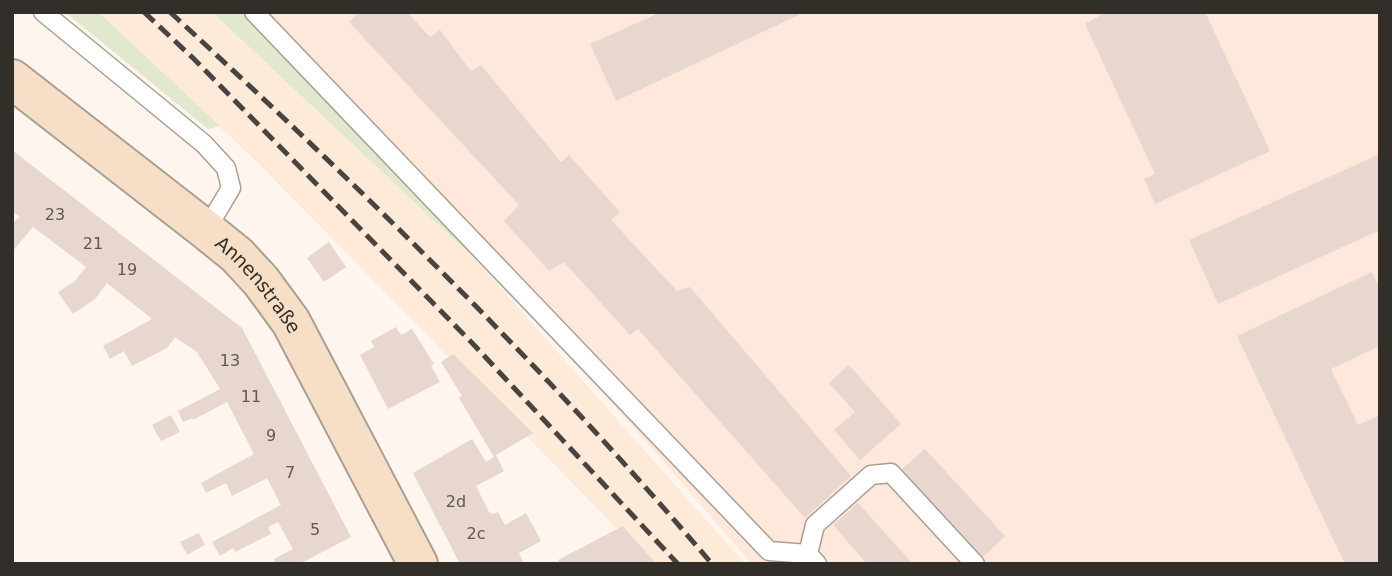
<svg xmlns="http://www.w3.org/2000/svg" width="1392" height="576" font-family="'DejaVu Sans',sans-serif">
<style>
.built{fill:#fdead8}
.industrial{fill:#fee8db}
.green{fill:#e2e8cd}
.building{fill:#e7d7ce}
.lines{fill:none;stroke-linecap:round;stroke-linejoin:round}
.service-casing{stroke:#ab9f93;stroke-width:21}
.secondary-casing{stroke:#ab9f93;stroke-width:42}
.service{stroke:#fff;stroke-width:18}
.secondary{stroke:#f7dec6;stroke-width:38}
.rail{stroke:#49443f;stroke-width:5;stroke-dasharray:14 7;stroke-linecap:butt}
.labels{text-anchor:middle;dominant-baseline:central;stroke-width:6;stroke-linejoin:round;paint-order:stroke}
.number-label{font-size:16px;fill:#5f5852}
.street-label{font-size:19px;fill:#322e29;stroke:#fff}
</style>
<rect width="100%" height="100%" fill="#fdf5ee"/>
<path class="built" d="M98,12H212L475,259L745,564H652L258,163Z"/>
<path class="industrial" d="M245,12H1380V564H752L622,414L318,85Z"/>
<g class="green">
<path d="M65,12H98L220,126L208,129Z"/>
<path d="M212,12H245L318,85L475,259Z"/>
</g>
<g class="building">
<path d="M360,12H407L430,37L440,30L471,71L481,65L561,162L569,155L620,212L611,220L677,291L690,287L851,476L805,518L638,329L630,335L564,262L549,271L504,221L519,205L349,22Z"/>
<path d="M661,12H805L616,101L590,44Z"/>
<path d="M1106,12H1205L1270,151L1155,204L1144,179L1155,174L1085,24Z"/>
<path d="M12,150L242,328L351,537L303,562L305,564H276L274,559L293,549L278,522L268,527L271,534L235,552L233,548L220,556L212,542L281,505L267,478L232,496L226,483L206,493L201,483L254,454L227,402L193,420L192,418L183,422L178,411L220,389L197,352L175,337L167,348L132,366L124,351L110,359L103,346L152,319L107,283L95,299L73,314L58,292L74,282L86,267L33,227L12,252V223L20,217L12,211Z"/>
<path d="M1380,154V230L1218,304L1189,240Z"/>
<path d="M329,242L346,267L324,282L307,258Z"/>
<path d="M1372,272L1380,288V346L1331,369L1358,425L1380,415V564H1345L1237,336Z"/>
<path d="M396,327L401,335L412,329L434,364L431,366L440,382L388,409L360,355L374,347L371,341Z"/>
<path d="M453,354L533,433L496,455L504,471L476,486L489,512L494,514L498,512L505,525L526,513L541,541L519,553L524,564H460L413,473L472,439L486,462L494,457L459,398L462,396L441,362Z"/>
<path d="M849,365L901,424L860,460L834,430L855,412L829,383Z"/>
<path d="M171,415L180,432L161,441L152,425Z"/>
<path d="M925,449L1005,536L980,560L899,472Z"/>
<path d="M858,503L913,564H867L833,525Z"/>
<path d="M623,526L656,564H560L558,560Z"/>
<path d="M199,533L205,545L187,555L180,542Z"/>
</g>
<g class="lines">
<defs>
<g id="service">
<path d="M43,12L204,144L226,168L231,188L206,230"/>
<path d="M254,12L769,551L808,554"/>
<path d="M817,564L808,554L815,525L871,475L891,473L975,564"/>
</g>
<g id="secondary">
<path id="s1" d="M12,79L206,230L237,255L261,281L291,322L418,564"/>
</g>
</defs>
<use href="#service" class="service-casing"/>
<use href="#secondary" class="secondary-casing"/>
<use href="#service" class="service"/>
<use href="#secondary" class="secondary"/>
<g class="rail">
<path d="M144,12L194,59L475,346L678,564"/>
<path d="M170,12C360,187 545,367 712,564"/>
</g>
</g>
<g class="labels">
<g class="number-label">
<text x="55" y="214">23</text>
<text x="93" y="243">21</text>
<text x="127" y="269">19</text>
<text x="230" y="360">13</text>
<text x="251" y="396">11</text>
<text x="271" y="435">9</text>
<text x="290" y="472">7</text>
<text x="456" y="501">2d</text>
<text x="315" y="529">5</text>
<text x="476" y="533">2c</text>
</g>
<g class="street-label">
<text stroke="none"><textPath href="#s1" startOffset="322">Annenstraße</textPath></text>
</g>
</g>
<rect width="1392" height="576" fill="none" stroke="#322e29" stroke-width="28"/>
</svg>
